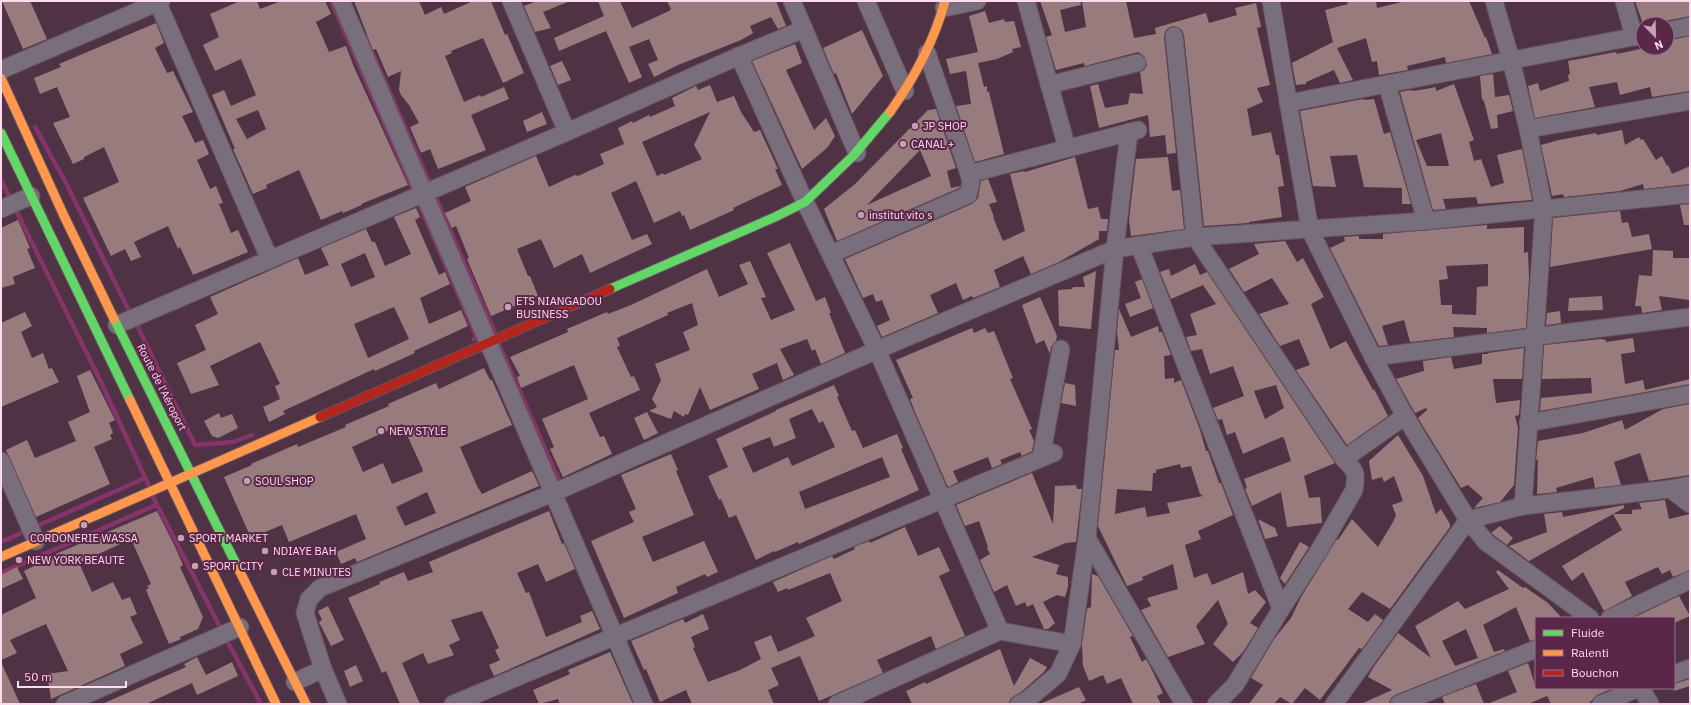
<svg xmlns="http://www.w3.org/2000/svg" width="1691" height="705" font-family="'IBM Plex Sans',sans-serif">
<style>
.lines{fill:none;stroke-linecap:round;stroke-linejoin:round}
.stream{stroke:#87346a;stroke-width:4.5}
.building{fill:#987c7d;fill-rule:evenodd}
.street-casing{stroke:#68515f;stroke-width:19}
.fast-casing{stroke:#68515f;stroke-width:11}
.slow-casing{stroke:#68515f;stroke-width:11}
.jam-casing{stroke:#68515f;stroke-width:11}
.street{stroke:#796e7b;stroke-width:17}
.fast{stroke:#63d668;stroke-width:9}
.slow{stroke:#ff974d;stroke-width:9}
.jam{stroke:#b3261e;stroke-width:9}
.poi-dot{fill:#c1a1b3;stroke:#5b2748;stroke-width:1.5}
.labels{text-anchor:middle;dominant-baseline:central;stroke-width:4;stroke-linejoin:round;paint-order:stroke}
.poi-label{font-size:11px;fill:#fedcef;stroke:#5b2748;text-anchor:start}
.street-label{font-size:11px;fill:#fedcef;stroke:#5b2748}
</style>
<rect width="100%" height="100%" fill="#4f3344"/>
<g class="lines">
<g class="stream">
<path d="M331,1L477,338L474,339"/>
<path d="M365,36L431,186"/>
<path d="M35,127L67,185L131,315"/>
<path d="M1,180L100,380L149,486"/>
<path d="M434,193L495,333"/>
<path d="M135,321L195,445L233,442L252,435"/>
<path d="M499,344L561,485"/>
<path d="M153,497L222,631"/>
<path d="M1,542L145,478"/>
<path d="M1,573L156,505"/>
<path d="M225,637L261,704"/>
</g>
</g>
<g class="building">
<path d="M2,1H30L47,39L23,49Z"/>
<path d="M240,1H257L260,9L281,1H325L331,14L316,22L329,52L346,46L354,67L408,185L361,204L362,205L343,213L342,211L321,220L299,170L266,185L267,188L253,194L233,149H235L212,95L224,90L231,106L256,95L241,59L215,71L203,45L219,37L210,14ZM258,110L266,129L247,139L236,119Z"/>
<path d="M354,1H419L425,15L441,7L444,14L473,1H491L505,35L507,34L524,73L503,83L483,38L451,51L452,53L445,56L464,102L480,95L481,97L504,87L509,99L471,115L486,150L438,169L430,149L421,153L410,127L419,123L409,105L401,95L399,90L401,71L388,77L376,49L373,50Z"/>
<path d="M537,1H570L543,12L551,28L535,32L524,6Z"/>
<path d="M598,1H620L632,28L669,11L671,9L667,1H776L786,26L778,29L771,17L750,26L753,33L741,40L678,65L654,77L648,64L658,60L649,39L629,47L642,77L629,83L606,31L559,51L554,38L604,16Z"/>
<path d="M1040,1H1080L1081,5L1060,10L1065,32L1086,27L1082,1H1126L1134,38L1156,34L1155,28L1206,13L1209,23L1237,15L1235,8L1256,3L1261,27L1257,28L1270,85L1257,88L1263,102L1247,109L1252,136L1271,132L1276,155H1279L1284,186L1278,187L1282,217L1249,222V223L1204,226L1184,35L1182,30L1173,26L1168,28L1165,32L1164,37L1176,153L1167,154L1165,135L1150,137L1148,115L1099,128L1090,86L1098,84L1105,108L1128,104L1130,93L1143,94L1140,72L1144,70L1147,65L1144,56L1138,52L1085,66L1084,63L1056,70L1046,37L1052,35Z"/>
<path d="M1347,1H1376L1377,8L1406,1H1469L1485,38L1486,37L1492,54L1446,63L1445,57L1407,66L1408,70L1379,75L1377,61L1372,62L1366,38L1337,48L1353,80L1340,83L1334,70L1306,82V84L1296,85L1292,63L1333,42L1325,10L1348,4Z"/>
<path d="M1635,1H1690V16L1665,21L1660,24H1643Z"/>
<path d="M985,11L989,23L1004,19L1005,22L1014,21L1021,47L1012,49L1013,52L997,59L978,63L984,87L987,86V92H989L1004,154L975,162L956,106L971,104L966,71L950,74L946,59L978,52L969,16Z"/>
<path d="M156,23L164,43L155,48L167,73L173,71L193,112L182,116L195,143L203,140L209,154L197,160L210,189L216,186L223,203L219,204L231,233L238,230L248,252L193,275L180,247L178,249L168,226L134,242L141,257L131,261L125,249L111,256L83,198L119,182L104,147L84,157V159L73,164L53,123L70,117L57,87L40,94L34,78L61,67L59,64Z"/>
<path d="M862,30L883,76L852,114L836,73L834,74L823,48Z"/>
<path d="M1690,36V91L1652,97L1650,87L1620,95L1617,82L1589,87L1595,107L1535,118L1528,86L1538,83L1540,91L1569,81L1568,75L1570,74L1568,61L1616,52L1617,54L1645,48H1667V41Z"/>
<path d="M795,44L802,63L786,70L814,130L826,118L835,136L827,148L802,169L752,61Z"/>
<path d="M562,61L571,80L558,85L550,66Z"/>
<path d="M1493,74L1495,97L1509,95L1513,111L1497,115L1498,128L1491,129L1484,101L1482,99L1480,76Z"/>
<path d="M1454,84L1474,140L1469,142L1474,161L1481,159L1491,187L1504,183L1497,155L1522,149L1532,200L1478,204L1476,197L1443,199L1446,209L1433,210L1400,92L1411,90L1412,91L1420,90L1436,87V91ZM1441,133L1449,166H1427L1416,140Z"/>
<path d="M710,85L717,102L734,96L741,112L754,132L760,130L778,169H775L782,185L733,208L734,210L690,230L684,215L682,216L680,211L654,223L636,181L611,193L632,240L647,234L652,244L590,273L582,254L554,268L541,239L517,249L528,276H530L538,296L491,316L467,259L469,258L456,226L452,228L445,213L471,201L465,187L536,156L549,187L575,175L578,176L604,164L600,154L624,144L618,128L632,121L633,123L649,115L650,117L675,106L672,98L696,86L698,90ZM710,112L694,145L702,159L664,175L663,173L657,176L642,142Z"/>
<path d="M1363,99L1364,100L1374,99L1384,134L1390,132L1411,204H1402V188L1364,187L1357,155L1330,156L1336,187L1313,186L1300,111Z"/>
<path d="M936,109L956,168L947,171L951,188L960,186L959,188L837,241L824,209L855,184L928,110ZM920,150L931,176L867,205Z"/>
<path d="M542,112L547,124L527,132L523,121Z"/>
<path d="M1622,130L1625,145L1639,137L1641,140L1643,139L1656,160L1662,156L1667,166L1668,165L1672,174L1690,166V184L1644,189L1643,184L1620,191L1564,197L1563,194L1552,196L1541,145L1559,140L1596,133L1597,135Z"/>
<path d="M1075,157L1088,209L1098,207L1101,219H1108L1107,231H1099V239L1059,262L1031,274L1023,256L994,270L1000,287L973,298L972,296L963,300L956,283L930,295L938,313L882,337L877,326L890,320L882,300L876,302L873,294L863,298L845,259L972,204L978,198L981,181L988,179L997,202L989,204L994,217H993L1003,241L1025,231L1010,174L1024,171L1025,172Z"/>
<path d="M1168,157L1172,191L1180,190L1184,229L1131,236L1129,220L1136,159Z"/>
<path d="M1690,204V225H1684L1680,205Z"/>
<path d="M416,208L420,217L415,220L439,275L445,272L450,284L420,298L429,324L461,310L468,326L414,351L415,353L375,371L374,369L283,411L285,414L269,422L263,407L280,399L275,386L280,384L260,342L210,366L219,385L191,394L177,363L206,350L195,325L218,314L210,297L298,258L305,275L329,265L321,248L366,229L372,242H375L385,266L411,254L394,217ZM365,253L375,277L351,287L341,264ZM394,307L409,339L368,358L354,324Z"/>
<path d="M1620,211L1622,223L1628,222L1632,237L1649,234L1652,249L1550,267L1553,218Z"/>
<path d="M18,220L30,248L27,249L35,268L13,277L15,284L1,288V228Z"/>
<path d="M1487,225V229L1524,227V253L1528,252L1529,278L1526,328L1487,333V328L1453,327L1454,337L1410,342L1404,320L1382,326L1388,345L1379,346L1330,248L1345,241L1344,237L1359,236V239H1383V234ZM1488,264V286L1477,287L1476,315L1452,314V305H1441L1439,280L1448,279L1446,266Z"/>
<path d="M1285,241L1297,262L1303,258L1324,297L1311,304L1330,349L1346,341L1373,390L1374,389L1388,416L1347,445L1296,370L1310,365L1299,339L1280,346L1259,314L1289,304L1272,278L1244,292L1229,269L1259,254L1254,244Z"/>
<path d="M790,243L816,301L825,297L831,313H829L845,353L821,364L815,349L812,351L807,339L780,349L794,375L783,380L777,363L752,374L759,389L710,410L700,387L688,415L685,414L684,417L674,411L671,419L649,411L657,407L652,399L661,380L655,364L690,350L683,332L698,325L692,303L667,313L668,315L617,338L620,346L617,347L631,377L634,376L640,390L589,413L600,437L604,436L612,454L563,477L550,449L554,447L542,419L588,399L574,365L521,388L517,377L520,376L510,357L568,332L567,329L607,312L608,314L631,305L707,269L719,297L748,284L739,265L750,261L766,297L761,298L771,320L795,310L767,253Z"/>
<path d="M1653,250L1673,251V258H1690V300L1659,296L1662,310L1642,313L1641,306H1635L1639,275L1652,276Z"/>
<path d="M1195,264L1200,275L1207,272L1335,463L1304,476L1309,498L1320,497L1322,523L1287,527L1281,492L1252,506L1245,489L1247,488L1244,479L1291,461L1284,438L1282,437L1243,454L1235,432L1227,435L1222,419L1218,420L1213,408L1244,396L1233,366L1210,374L1202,349L1191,351L1186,337L1197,335L1190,314L1216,304L1203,285L1171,299L1160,272L1169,269L1171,276ZM1276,385L1284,408L1265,419L1254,391Z"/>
<path d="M1096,271L1091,329L1059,326L1058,290L1072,289L1073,287H1085L1083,277Z"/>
<path d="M1142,279L1153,308L1130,317L1125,304L1141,298L1135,282Z"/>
<path d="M1602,296L1603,310L1568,311L1569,298Z"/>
<path d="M1040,297L1057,336L1056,341L1051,347L1050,354L1044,340L1036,344L1022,305Z"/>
<path d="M1119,309L1131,337L1158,326L1159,332H1162L1171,355L1164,356L1165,379L1174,378V383L1181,380L1200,430L1206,451H1208L1219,483H1221L1233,515L1198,531L1201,539L1185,545L1194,578L1207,573L1212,585L1243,572L1248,594L1255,590L1266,602L1250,623L1258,628L1243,652L1233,662L1213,644L1228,624L1218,600L1196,626L1205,644L1168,657L1141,610L1151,606L1147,598L1178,589L1173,564L1142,577L1143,580L1127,586L1098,526L1115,350H1119L1117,332ZM1180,464L1181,468L1191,466L1200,494L1203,496L1167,503L1170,513L1147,517L1145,507L1115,514L1117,489L1152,491L1153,473H1156V470Z"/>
<path d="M1560,311L1561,323L1546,325L1547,313Z"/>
<path d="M25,312L32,326L21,332L32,358L43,353L49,369L52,368L59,382L1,407V323Z"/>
<path d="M972,328L974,333L985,328L988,333L994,331L1013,378L1010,379L1032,429L1029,430L1034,441L1032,451L1022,456L1020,452L1000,460L1002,464L992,468L988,457L953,471L958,482L948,487L915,412L910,399L913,398L896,360Z"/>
<path d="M1633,338L1635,352L1621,354L1625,384L1643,380L1645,390L1690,379V384L1540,411L1541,398L1592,393L1591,378L1542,379L1544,345L1601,339L1606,340V342Z"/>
<path d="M1524,348L1522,379H1493L1496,403L1520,400L1519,415L1515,416L1518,428L1514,485L1500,502L1474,508L1483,498L1468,485L1461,488L1418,418L1427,410L1426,408L1415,413L1396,379L1424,371L1423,361L1451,357L1454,369L1482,364V354H1488V353Z"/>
<path d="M484,368L490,380H492L512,425L460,447L477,486L482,494L532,471L539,486L357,562L355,558L341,564L336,552L366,539L356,514L289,542L282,525L251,538L224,477L252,465L251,464L297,444L298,447L346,427L345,425L389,406L388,404L436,383L439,389ZM402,424L423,470L422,472L392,484L383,463L363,472L352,447ZM427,492L436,513L405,526L396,507Z"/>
<path d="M90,370L115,420L109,423L113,433L110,435L112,439L94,447L110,484L36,517L6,450L27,440L35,458L76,441L68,422L90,412L77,376Z"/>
<path d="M1065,383L1075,385L1076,406L1061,403Z"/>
<path d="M834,385L839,396L837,397L852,431L855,430L863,448L897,434L903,448L901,449L919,490L799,544L798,542L775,552L774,551L756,560L736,515L729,518L721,499L719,500L708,476L728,467L716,439L776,411V410ZM812,409L819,423L823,421L835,447L792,466L788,457L753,473L742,448L770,437L774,447L796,438L789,419ZM882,457L890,477L805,509L799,492Z"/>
<path d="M1690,404V475L1649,481L1640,453L1614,462L1621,485L1595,488L1593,477L1556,488L1557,492L1537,494L1538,459L1536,461L1538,441L1583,433L1622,420L1625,430L1663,409Z"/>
<path d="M647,412L658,433L644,440L634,418Z"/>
<path d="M219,413L221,418L232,414L238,428L218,438L212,436L204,421Z"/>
<path d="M1398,435L1423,476L1436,514L1441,509L1450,524V527L1390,609L1362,592L1348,609L1368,622L1375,614L1383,620L1362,649L1359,648L1320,700L1305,688L1292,704L1280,697L1274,704H1249L1263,685L1251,678L1274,639L1291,618L1301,597L1337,539L1338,540L1352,519L1378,547L1393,522L1396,515L1392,505L1403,501L1394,476L1384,482L1382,477L1372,480L1369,461Z"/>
<path d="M671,454L678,470L676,471L694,515L642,537L653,562L704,541L718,572L707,577L705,574L676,587L678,593L624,618L591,541L634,522L629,512L636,509L621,475Z"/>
<path d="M1032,473L1053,524L1055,486L1076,485L1077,489H1082L1076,542L1066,543L1032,557L1059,565L1056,574L1068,577V587L1065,597L1057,595L1043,602L1055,623L1048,629H1044L1033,604L1027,607L1025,602L1016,606L1007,585L994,592L980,560L990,554L987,548L988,547L979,521L965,526L956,505Z"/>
<path d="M1665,500L1669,519L1690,514V570L1673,577L1670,570L1662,574L1658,567L1625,582L1632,596L1604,611L1583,572L1572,581L1562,566L1622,530L1613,514L1529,561L1509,546L1547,532L1544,514L1562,512L1563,517L1624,505V508L1613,514H1632V510L1642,509L1639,503Z"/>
<path d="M157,511L176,549L183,565L180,567L203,617L198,629L180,637L181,639L169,644L146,590L149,588L147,586L151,584L131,539L79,563L92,592L113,582L122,600L130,597L137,614L130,617L143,643L120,654L125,666L51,699L47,674L68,671L46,624L10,640L17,653L1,660V615L36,598L24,571L52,557L51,556Z"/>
<path d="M549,511L562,544L564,543L575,569L546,582L538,564L517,573L526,593L529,592L546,637L582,622L580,616L592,611L600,629L494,676L489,665L500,660L495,650L499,648L482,611L451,620L460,640L449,645L454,655L428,664L423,653L402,663L420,704H400L386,671L382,673L348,598L380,584L379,582L404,572L408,581L433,572L429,562Z"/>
<path d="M1258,519L1275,528L1278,536L1265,539Z"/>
<path d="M1500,526L1513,538L1507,545L1491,533Z"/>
<path d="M905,527L918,556L939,547L950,571L939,576L965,636L936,649L931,636L877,660L883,673L819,701L800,656L771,668L779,685L768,690L774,704H692L686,690L660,702L646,669L644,670L631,641L683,619L685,623L703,614L709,629L691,637L695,647L693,648L708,682L740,670L761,659L754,642L771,635L778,652L815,636L806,618L842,601L830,573L788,590L787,588L778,592L773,582L832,556L834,559L855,549L854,547L869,541L870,543Z"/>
<path d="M1300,542L1309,547L1285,584L1280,578Z"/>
<path d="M17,567L23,579L1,589V575Z"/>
<path d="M1498,570L1523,588L1525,587L1548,603L1562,618H1536V639L1530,641L1516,607L1483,625L1494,652L1504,649L1505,651L1395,695L1391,698L1389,703L1386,704H1361L1392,690L1368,677L1373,668L1398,633L1431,658L1415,626L1458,601L1465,609L1509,589L1496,572ZM1466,629L1478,658L1455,666L1442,641Z"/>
<path d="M1092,574L1098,576L1133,636L1130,637L1142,662L1146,659L1151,668L1163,693L1157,696L1161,704H1133L1121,678L1107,684L1103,675L1089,681L1083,666L1082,644L1087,609L1091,607Z"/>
<path d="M1679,596L1690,616L1674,623V618H1633Z"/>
<path d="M328,606L344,640L331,646L319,622L322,620L318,611Z"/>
<path d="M1000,649L1014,686L1030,658L1047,667L1044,672L1021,692L1011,698L1008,704H912L906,691L925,682L926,684Z"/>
<path d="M610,652L633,704H560L558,699L539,704L533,690L570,674L568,670Z"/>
<path d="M197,657L206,675L232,662L238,676L197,695L192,683L146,704H102L186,667L184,664Z"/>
<path d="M1,662L20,704H1Z"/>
<path d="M1528,663L1536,688H1613L1597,695L1588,704H1551L1547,696L1528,704H1487L1517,692L1508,671Z"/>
<path d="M356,665L363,681L350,687L344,671Z"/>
<path d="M1690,679V686L1674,691V684Z"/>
<path d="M1476,684L1484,704H1445L1442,697Z"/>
<path d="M1079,687L1086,700L1078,704H1040Z"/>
</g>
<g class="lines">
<defs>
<g id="street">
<path d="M157,1L270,260"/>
<path d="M341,1L644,704"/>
<path d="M511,1L567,132"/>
<path d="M792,1L857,153"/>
<path d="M866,1L905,91"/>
<path d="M1026,1L1067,148"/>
<path d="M1271,1L1310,230L1373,357L1405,416L1468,520L1486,542L1590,618"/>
<path d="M1494,1L1511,60L1528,129L1544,209L1523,506"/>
<path d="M1624,1L1634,37"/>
<path d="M944,8L977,1"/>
<path d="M1667,31L1690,26"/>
<path d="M1174,36L1195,237L1344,459C1356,471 1357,473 1354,490L1320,549L1281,609L1235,685L1216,704"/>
<path d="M739,56L805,202L877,350L1000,631"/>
<path d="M1,70L161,1"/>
<path d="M1387,84L1426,221"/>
<path d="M1049,85L1137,63"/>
<path d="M1288,103L1643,35"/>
<path d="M1528,129L1690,101"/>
<path d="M969,174L1138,130"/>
<path d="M1,209L31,196"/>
<path d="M1139,245L1281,609"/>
<path d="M831,254L968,195L971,182L969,174L927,53"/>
<path d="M117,325L567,132L739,56L804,29"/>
<path d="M1373,357L1690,317"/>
<path d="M1528,423L1690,394"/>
<path d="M1041,458L1061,349"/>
<path d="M1344,459L1405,416"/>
<path d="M1,461L36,541"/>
<path d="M1670,489L1690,504"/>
<path d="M1087,538L1184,704"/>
<path d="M1610,618L1690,580"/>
<path d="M323,669L338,704"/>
<path d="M1674,674L1690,668"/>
<path d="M295,682L323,669L305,613L309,599L320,588L553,493L877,350L1115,249L1195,237L1426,221L1690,194"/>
<path d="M1641,688L1650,704"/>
<path d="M65,704L240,627"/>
<path d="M453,704L1054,453"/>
<path d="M837,704L1000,631L1072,644"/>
<path d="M1019,704L1027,700L1058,674L1072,644L1087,538L1115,249L1129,132"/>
<path d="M1334,704L1468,520L1523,506L1670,489L1690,485"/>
<path d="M1399,704L1536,649"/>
<path d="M1601,704L1639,688"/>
</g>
<g id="fast">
<path d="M1,133L130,400"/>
<path d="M610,289L775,217L805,202L853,156L890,112"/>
<path d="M114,319L238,568"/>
</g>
<g id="slow">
<path d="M1,78L64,216L114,319"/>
<path d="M890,112C915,77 934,42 945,1"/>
<path d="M130,400L276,704"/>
<path d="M1,557L320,417"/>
<path d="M238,568L306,704"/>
</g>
<path id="jam" d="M320,417L610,289"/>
</defs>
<use href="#street" class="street-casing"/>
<use href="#fast" class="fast-casing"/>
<use href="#slow" class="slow-casing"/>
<use href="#jam" class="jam-casing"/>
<use href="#street" class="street"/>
<use href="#fast" class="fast"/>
<use href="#slow" class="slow"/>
<use href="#jam" class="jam"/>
</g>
<g class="poi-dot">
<circle cx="915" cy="126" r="4"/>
<circle cx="903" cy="144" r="4"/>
<circle cx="861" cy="215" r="4"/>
<circle cx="508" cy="307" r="4"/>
<circle cx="381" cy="431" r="4"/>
<circle cx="247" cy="481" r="4"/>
<circle cx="84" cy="525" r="4"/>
<circle cx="181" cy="538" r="4"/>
<circle cx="265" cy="551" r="4"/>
<circle cx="19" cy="560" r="4"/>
<circle cx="195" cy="566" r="4"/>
<circle cx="274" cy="572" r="4"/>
</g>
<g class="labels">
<g class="poi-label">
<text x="923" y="126">JP SHOP</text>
<text x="911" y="144">CANAL +</text>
<text x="869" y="215">institut vito s</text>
<text x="516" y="301">ETS NIANGADOU<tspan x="516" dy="13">BUSINESS</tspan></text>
<text x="389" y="431">NEW STYLE</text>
<text x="255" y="481">SOUL SHOP</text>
<text x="84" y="538" text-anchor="middle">CORDONERIE WASSA</text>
<text x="189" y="538">SPORT MARKET</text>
<text x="273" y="551">NDIAYE BAH</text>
<text x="27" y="560">NEW YORK BEAUTE</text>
<text x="203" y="566">SPORT CITY</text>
<text x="282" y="572">CLE MINUTES</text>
</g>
<g class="street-label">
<text transform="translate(162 387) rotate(63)">Route de l'Aéroport</text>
</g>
</g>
<rect width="1691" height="705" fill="none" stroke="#fedcef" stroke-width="4"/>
<rect x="1535" y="617" width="140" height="72" fill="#5b2748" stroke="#9c6f8b"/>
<rect x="1543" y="630" width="20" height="6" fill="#63d668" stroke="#9c6f8b"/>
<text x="1571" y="637" font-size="12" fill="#fedcef">Fluide</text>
<rect x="1543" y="650" width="20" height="6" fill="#ff974d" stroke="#9c6f8b"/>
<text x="1571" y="657" font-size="12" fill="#fedcef">Ralenti</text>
<rect x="1543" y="670" width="20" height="6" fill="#b3261e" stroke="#9c6f8b"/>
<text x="1571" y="677" font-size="12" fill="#fedcef">Bouchon</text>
<g transform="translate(1655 36) rotate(157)"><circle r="19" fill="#5b2748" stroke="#9c6f8b"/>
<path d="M0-3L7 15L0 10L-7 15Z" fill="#c1a1b3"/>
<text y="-6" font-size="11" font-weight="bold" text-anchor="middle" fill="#fedcef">N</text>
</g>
<path d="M18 681v6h108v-6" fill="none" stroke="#fedcef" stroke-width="2"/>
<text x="24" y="681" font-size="12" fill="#fedcef" stroke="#5b2748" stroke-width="3" paint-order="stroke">50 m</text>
</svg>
